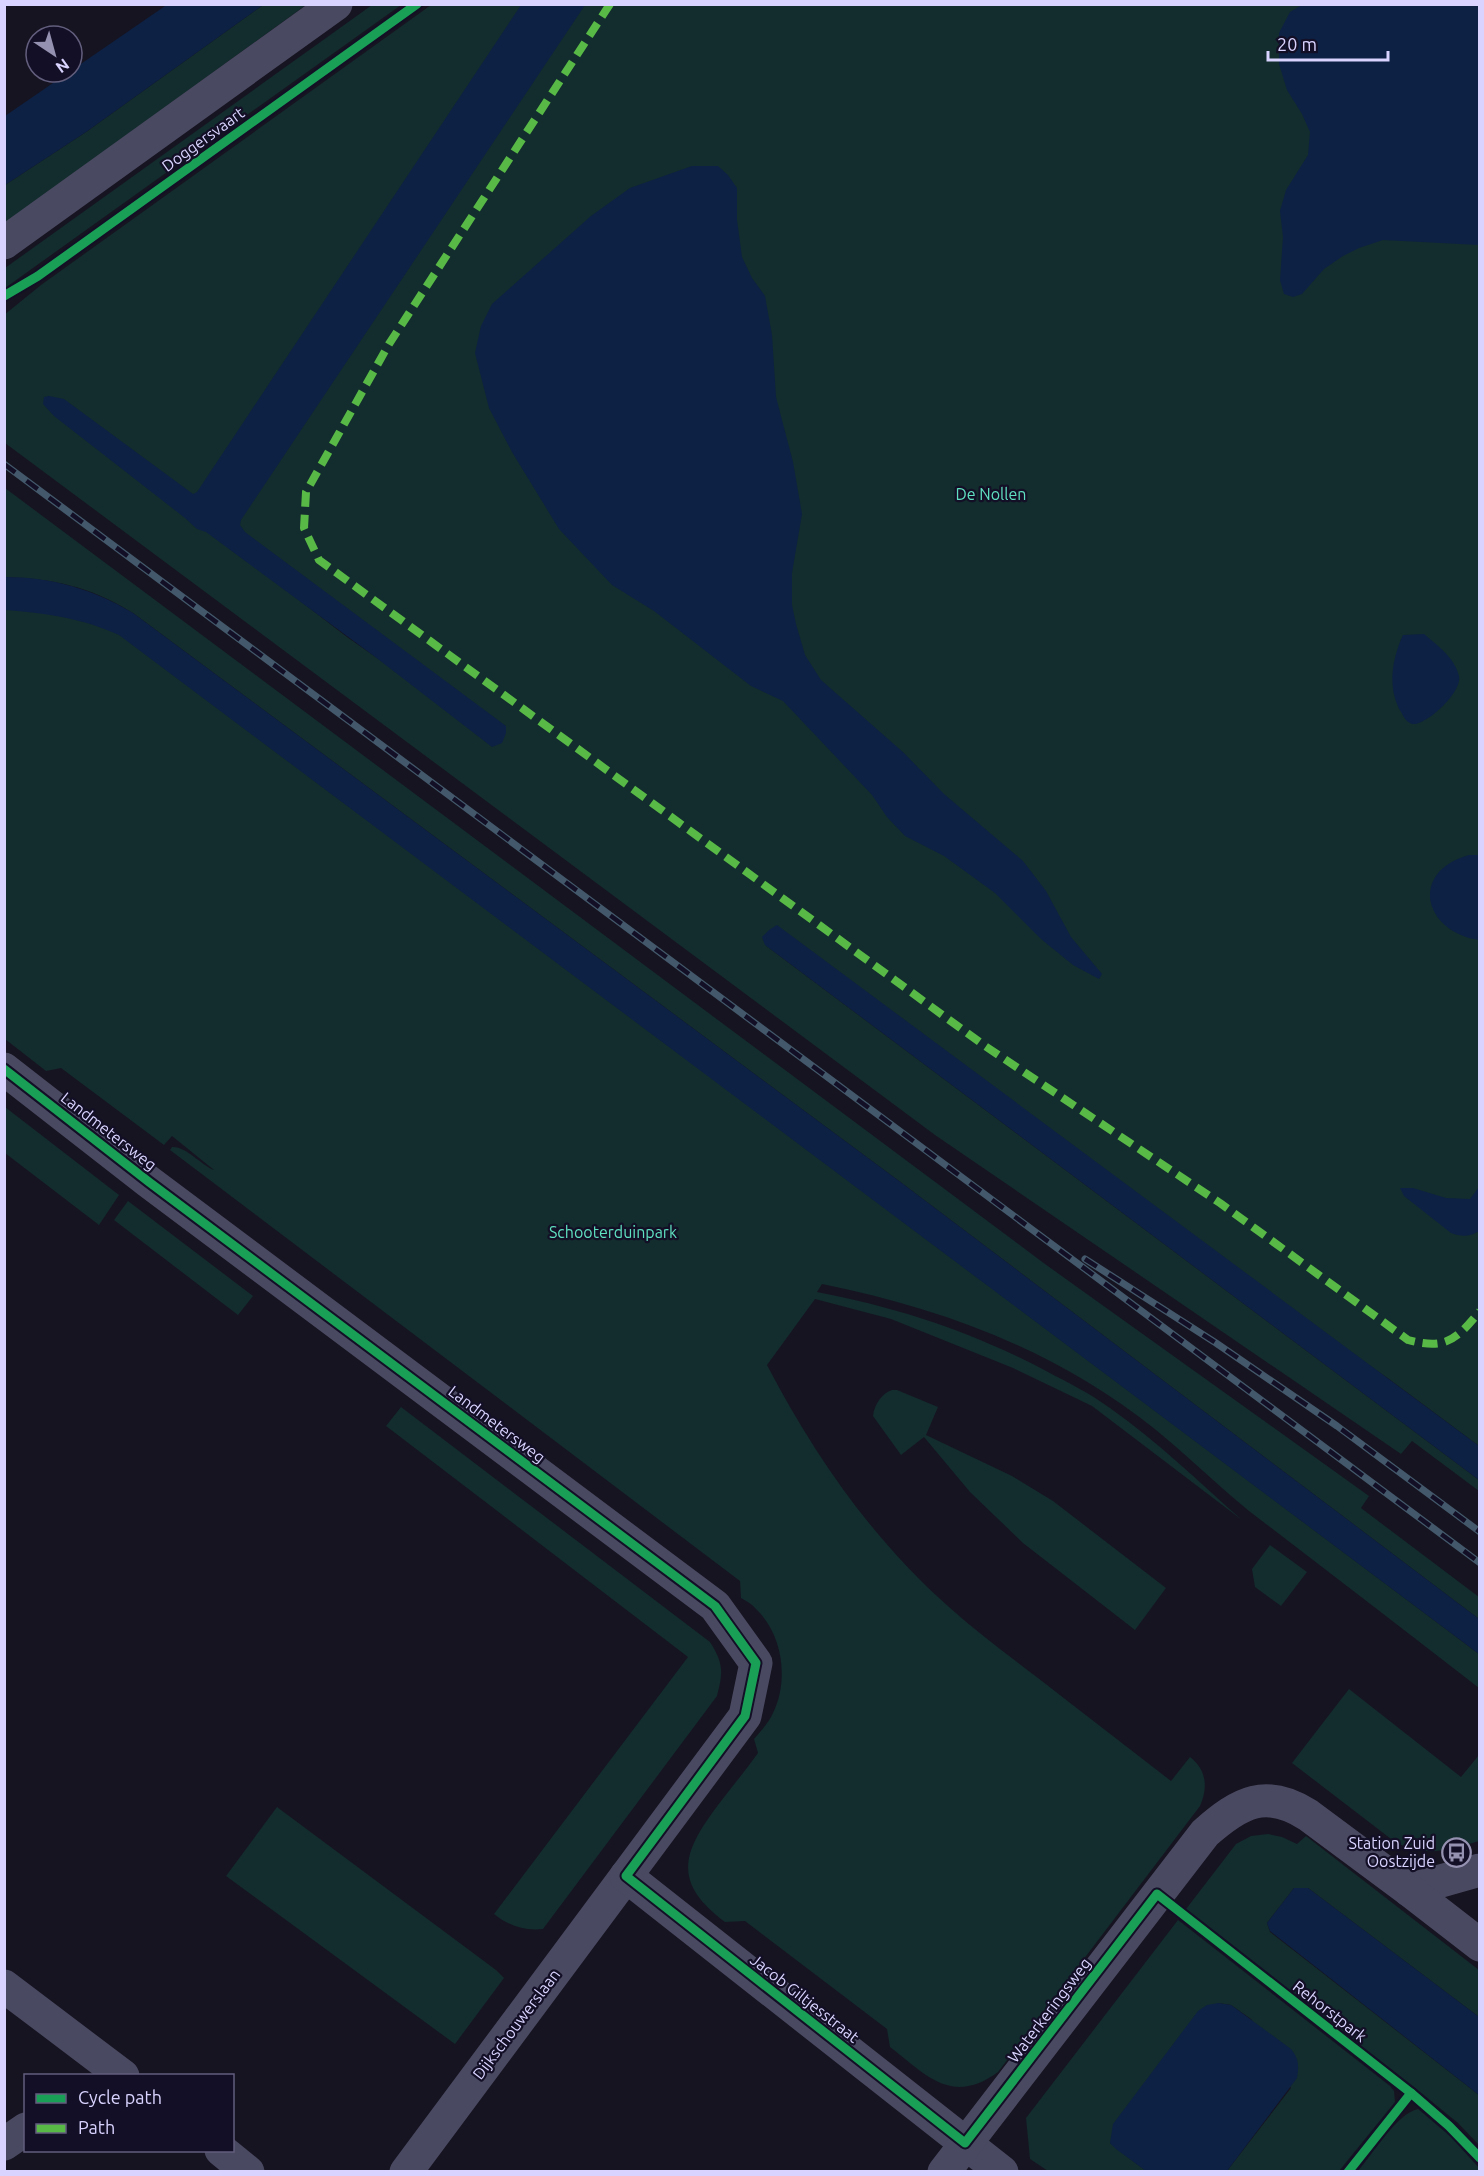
<svg xmlns="http://www.w3.org/2000/svg" width="1484" height="2176" font-family="Ubuntu,sans-serif">
<style>
.green{fill:#132c2d;fill-rule:evenodd}
.water{fill:#0d2144}
.lines{fill:none;stroke-linecap:round;stroke-linejoin:round}
.minor{stroke:#4a4962;stroke-width:33}
.tertiary{stroke:#4a4962;stroke-width:33}
.rail-casing{stroke:#43596b;stroke-width:7}
.rail{stroke:#130f26;stroke-width:4.5;stroke-dasharray:14;stroke-linecap:butt}
.quiet{stroke:#58b947;stroke-width:8;stroke-dasharray:15 8;stroke-linecap:butt}
.cycleway-casing{stroke:#130f26;stroke-width:13}
.cycleway{stroke:#1a9f57;stroke-width:9}
.labels{text-anchor:middle;dominant-baseline:central;stroke-width:4.5;stroke-linejoin:round;paint-order:stroke}
.street-label{font-size:16px;fill:#d9d4ff;stroke:#130f26}
.park-label{font-size:16px;fill:#5fe0c0;stroke:#130f26}
.poi-label{font-size:16px;fill:#d9d4ff;stroke:#130f26;text-anchor:end}
</style>
<rect width="100%" height="100%" fill="#161421"/>
<g class="green">
<path d="M263,5H306L5,223V185L86,132Z"/>
<path d="M372,5H401L5,288V268Z"/>
<path d="M431,5H1479V1446L1389,1379L765,945L1471,1474L1479,1480V1491L1412,1441L1401,1454L935,1135L5,443L4,315L41,285ZM295,597L500,744L347,637Z"/>
<path d="M5,488L1045,1264L1369,1496L1361,1508L1479,1597V1619L899,1181L133,613C89,586 54,579 5,577Z"/>
<path d="M5,594L95,607L868,1177L881,1205L1479,1654V1688C1403,1629 1326,1570 1249,1511C1217,1485 1188,1456 1156,1430C1057,1351 945,1309 822,1284L817,1292C900,1308 973,1332 1048,1372C1069,1383 1091,1394 1110,1408C1158,1442 1199,1482 1242,1520L1092,1406L1013,1368L891,1319L815,1299L767,1365C814,1455 872,1539 949,1607C977,1632 1008,1655 1038,1678C1082,1712 1127,1747 1171,1781L1190,1757C1207,1770 1208,1788 1200,1806L998,2072C952,2106 926,2075 890,2047L887,2029L745,1921L725,1922C672,1882 682,1853 718,1805C731,1788 745,1771 758,1753L754,1739C761,1731 769,1722 773,1713C789,1680 783,1635 756,1609C752,1604 746,1601 741,1598L740,1581L170,1150L172,1147C186,1146 201,1165 214,1170L172,1136L164,1145L61,1068L46,1071L5,1039Z"/>
<path d="M5,1107L119,1195L99,1225L5,1153Z"/>
<path d="M128,1201L253,1296L238,1315L114,1220Z"/>
<path d="M892,1390H897L938,1407L926,1435L1012,1476L1053,1501L1166,1588L1135,1630L1023,1543L970,1492L924,1437L901,1455L873,1416C874,1405 882,1393 892,1390Z"/>
<path d="M401,1407L710,1642C724,1664 723,1672 717,1696L543,1929C524,1931 509,1926 494,1914L688,1657L386,1426Z"/>
<path d="M1270,1545L1307,1572L1281,1606L1255,1587L1252,1569Z"/>
<path d="M1349,1689L1461,1777L1479,1755V1841C1448,1850 1426,1858 1395,1842L1292,1763Z"/>
<path d="M277,1807L496,1970L504,1978L455,2044L226,1876Z"/>
<path d="M1268,1834L1282,1837L1297,1844L1306,1836L1479,1970V2017L1308,1888H1294L1267,1923L1270,1932L1479,2095V2145L1458,2123L1409,2083L1186,1909L1236,1844L1251,1836Z"/>
<path d="M1178,1920L1390,2086L1394,2091L1395,2102L1339,2171H1227L1291,2088L1251,2019L1231,2005L1218,2003L1110,2143L1146,2171H1048L1030,2159L1026,2118Z"/>
<path d="M1418,2109L1451,2137L1479,2168V2171H1358C1372,2155 1397,2113 1418,2109Z"/>
</g>
<g class="water">
<path d="M168,4L263,5L86,132L5,185V116L69,72H72V70Z"/>
<path d="M521,5H585L241,520L240,525L245,532L506,726V733L502,743L492,747L374,656L206,532L197,529L185,518L54,416L43,404L44,397L49,396L64,399L193,494L197,492Z"/>
<path d="M1302,5H1479V245L1383,240L1359,248L1343,256L1324,269L1302,294L1293,297L1284,294L1280,280L1283,237L1280,211L1286,190L1308,155L1310,132L1302,114L1287,90L1279,64V33L1290,12Z"/>
<path d="M692,166H718L728,175L737,188V220L742,257L752,278L765,296L772,335L776,397L793,462L802,514L792,573V605L796,624L805,655L821,680L904,753L944,794L1023,861L1046,891L1071,937L1102,974L1099,979L1073,965L1041,939L995,893L944,856L905,836L887,817L872,795L783,701L751,686L654,611L612,585L559,529L512,452L489,408L475,353L481,326L492,304L591,216L630,188Z"/>
<path d="M5,577C51,577 93,589 133,613L899,1181L1479,1619V1654L119,635C82,618 45,613 5,610Z"/>
<path d="M1424,634C1437,645 1455,658 1459,676C1463,691 1428,724 1414,724C1407,724 1404,717 1401,712C1387,688 1392,659 1403,635Z"/>
<path d="M1469,855H1479V940C1424,932 1408,872 1469,855Z"/>
<path d="M777,925L1479,1446V1480L765,945L762,937L769,930Z"/>
<path d="M1479,1187V1231C1469,1237 1462,1237 1451,1233L1404,1196L1400,1188H1413L1446,1198L1470,1199Z"/>
<path d="M1294,1888H1308L1479,2017V2095L1270,1931L1267,1923Z"/>
<path d="M1218,2003L1231,2005L1291,2049C1299,2059 1299,2066 1297,2078L1227,2171H1146L1116,2149L1110,2143L1113,2124L1198,2011L1207,2005Z"/>
</g>
<g class="lines">
<g class="minor">
<path d="M4,1069L149,1182L715,1606L756,1663L745,1716L406,2172"/>
<path d="M626,1876L1002,2172"/>
<path d="M1409,1890L1480,1870"/>
<path d="M4,1986L123,2076"/>
<path d="M4,2144L26,2129"/>
<path d="M221,2150L248,2172"/>
<path d="M944,2172L1205,1833C1240,1802 1266,1788 1308,1815L1409,1890L1480,1945"/>
</g>
<path class="tertiary" d="M4,243L336,4"/>
<defs>
<g id="rail">
<path d="M4,464L1480,1563"/>
<path d="M1085,1259L1216,1343L1337,1426L1480,1532"/>
</g>
</defs>
<use href="#rail" class="rail-casing"/>
<use href="#rail" class="rail"/>
<path class="quiet" d="M610,4L389,344L306,492L304,528L319,560L985,1046L1220,1203L1408,1340C1446,1350 1456,1340 1480,1311"/>
<defs>
<g id="cycleway">
<path d="M4,296L38,276L417,4"/>
<path d="M4,1069L149,1182L715,1606L756,1663L745,1716L626,1876L965,2143L1157,1894L1411,2093L1449,2126L1480,2158"/>
<path d="M1348,2172L1411,2093"/>
</g>
</defs>
<use href="#cycleway" class="cycleway-casing"/>
<use href="#cycleway" class="cycleway"/>
</g>
<defs>
<symbol id="bus-ring" viewBox="-11 -11 22 22"><circle r="9.5" fill="#130f26" stroke="#9591b1" stroke-width="1.5"/><path d="M-5-6H5V4H4V6H2V4H-2V6H-4V4H-5ZM-3.5-4V0h7V-4ZM-3.5 1.2v1.5H-2V1.2ZM2 1.2v1.5H3.5V1.2Z" fill="#9591b1"/></symbol>
</defs>
<g fill-rule="evenodd">
<use href="#bus-ring" x="1440" y="1836" width="33" height="33"/>
</g>
<g class="labels">
<g class="street-label">
<text transform="translate(203 139) rotate(-36)">Doggersvaart</text>
<text transform="translate(109 1131) rotate(38)">Landmetersweg</text>
<text transform="translate(497 1424) rotate(37)">Landmetersweg</text>
<text transform="translate(805 1998) rotate(38)">Jacob Giltjesstraat</text>
<text transform="translate(1049 2010) rotate(-53)">Waterkeringsweg</text>
<text transform="translate(1330 2011) rotate(38)">Rehorstpark</text>
<text transform="translate(516 2024) rotate(-53)">Dijkschouwerslaan</text>
</g>
<g class="park-label">
<text x="991" y="494">De Nollen</text>
<text x="613" y="1232">Schooterduinpark</text>
</g>
<g class="poi-label">
<text x="1435" y="1843">Station Zuid<tspan x="1435" dy="18">Oostzijde</tspan></text>
</g>
</g>
<rect width="1484" height="2176" fill="none" stroke="#d9d4ff" stroke-width="12"/>
<rect x="24" y="2074" width="210" height="78" fill="#130f26" stroke="#625e7d" stroke-width="1.5"/>
<rect x="36" y="2094" width="30" height="9" fill="#1a9f57" stroke="#625e7d" stroke-width="1.5"/>
<text x="78" y="2104" font-size="18" fill="#d9d4ff">Cycle path</text>
<rect x="36" y="2124" width="30" height="9" fill="#58b947" stroke="#625e7d" stroke-width="1.5"/>
<text x="78" y="2134" font-size="18" fill="#d9d4ff">Path</text>
<g transform="translate(54 54) rotate(144)"><circle r="28" fill="#130f26" stroke="#625e7d" stroke-width="1.5"/>
<path d="M0-4.5L10 22L0 15L-10 22Z" fill="#9591b1"/>
<text y="-9" font-size="16" font-weight="bold" text-anchor="middle" fill="#d9d4ff">N</text>
</g>
<path d="M1268 51v9h120v-9" fill="none" stroke="#d9d4ff" stroke-width="3"/>
<text x="1277" y="51" font-size="18" fill="#d9d4ff" stroke="#130f26" stroke-width="4.5" paint-order="stroke">20 m</text>
</svg>
